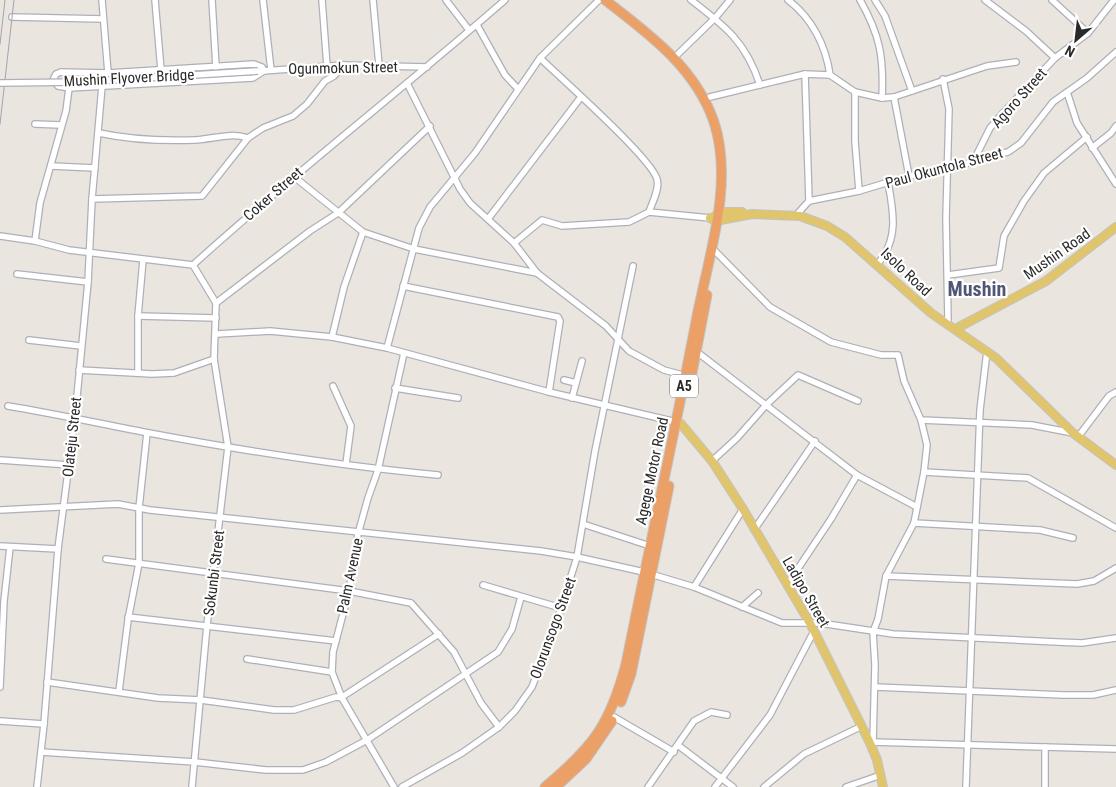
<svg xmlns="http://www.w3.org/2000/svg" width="1116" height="787" font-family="'Roboto Condensed',sans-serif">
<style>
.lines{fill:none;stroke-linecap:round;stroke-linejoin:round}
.minor-casing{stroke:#aeb0b9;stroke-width:8}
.major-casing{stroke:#c3c3c3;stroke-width:10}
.highway-casing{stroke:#c3c3c3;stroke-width:11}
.minor{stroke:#fff;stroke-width:5.5}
.major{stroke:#e0c56d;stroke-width:8}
.highway{stroke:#eba068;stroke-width:9}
.rail{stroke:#a1a3b2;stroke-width:1}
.minor-bridge-casing{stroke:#aeb0b9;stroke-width:8;stroke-linecap:butt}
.minor-bridge{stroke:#fff;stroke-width:5.5}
.labels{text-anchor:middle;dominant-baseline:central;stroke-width:4.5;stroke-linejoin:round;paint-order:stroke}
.shield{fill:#fff;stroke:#6a6a6a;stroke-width:1}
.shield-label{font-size:14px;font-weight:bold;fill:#2a2a2a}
.street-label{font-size:15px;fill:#2a2a2a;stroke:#fff}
.district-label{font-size:20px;font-weight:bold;fill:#505675;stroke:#fff}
</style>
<rect width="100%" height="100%" fill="#eae5de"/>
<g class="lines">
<defs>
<g id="minor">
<path d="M102,0L108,73"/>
<path d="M155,0L161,70"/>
<path d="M212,0L216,67"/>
<path d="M263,0L271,70"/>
<path d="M322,0L327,66"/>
<path d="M373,0L379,65"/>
<path d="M446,0L469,30"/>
<path d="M691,0C725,26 746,42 760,85"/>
<path d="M788,0C812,18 826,46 830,75"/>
<path d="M860,0C880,35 884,57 882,98"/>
<path d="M875,0L885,16L912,91"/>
<path d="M985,0L1026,31L1055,58"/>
<path d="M1052,0L1088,33"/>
<path d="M12,17L103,19"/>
<path d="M477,25L505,75L518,89"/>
<path d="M678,54L716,17L730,0"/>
<path d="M540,58C562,79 651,158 657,179C660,189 652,203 649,212"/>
<path d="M254,64L262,67L264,71L253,78L69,88L58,86L53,80L56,74L61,72L108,73Z"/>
<path d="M263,71L344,65L427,67"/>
<path d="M805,74L809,201"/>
<path d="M943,79L949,109L946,218L948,320"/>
<path d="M407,83L460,189L470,203L514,243L537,273L606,326L629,351L664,370L686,376"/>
<path d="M855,92V141L859,191"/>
<path d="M1067,92L1077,123L1116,184"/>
<path d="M710,97L805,74L830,75L855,92L882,98L894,97L987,66L1016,62"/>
<path d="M894,97L909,176"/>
<path d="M35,124L61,125"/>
<path d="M99,133C131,140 163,141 195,140C214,139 230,132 248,138"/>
<path d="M1092,148L1111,133L1116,126"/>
<path d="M974,160L990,128L1002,114L1055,58L1088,33L1114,0"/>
<path d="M51,166L95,168"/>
<path d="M293,176L363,232L414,249L537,273"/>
<path d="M92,199L202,196L248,138L263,128L293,116L307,104L325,81L334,76L344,65"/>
<path d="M799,212L809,201L859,191L909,176L960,167L974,160L1008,152L1021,143L1053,102L1087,78L1116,52"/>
<path d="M488,219L581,97"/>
<path d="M0,236L35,241L69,250L193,265C294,173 402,90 505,0"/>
<path d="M35,241L40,203L66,111L69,88"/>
<path d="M514,243L542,220L562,226L629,222L649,212L710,218"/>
<path d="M715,251L770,307L831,342L881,355H898L904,381L921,420L1032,425L1073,433"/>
<path d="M880,261C899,237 893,210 888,182"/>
<path d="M17,274L88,282"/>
<path d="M948,275L999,268L1004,236L1024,201L1044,173L1087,137"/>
<path d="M403,286L558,317L560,321L549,392"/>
<path d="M216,303L310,231L338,213L430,126"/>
<path d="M138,316L216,318"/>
<path d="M217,334L270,331L332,337L387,348L549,392L676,422"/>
<path d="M332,337L344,287L363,232"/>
<path d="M29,340L81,346"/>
<path d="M387,348L419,228L430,207L475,153L540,58L599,0"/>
<path d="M697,352L857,475L917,507"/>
<path d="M79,370L152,374L174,373L214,359"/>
<path d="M138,373V316L143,260"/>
<path d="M564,380L576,383"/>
<path d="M333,386L351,426L346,464"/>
<path d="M395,388L458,398"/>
<path d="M572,398L582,361"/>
<path d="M8,406C56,414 102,424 149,433C245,451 341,466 438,475"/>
<path d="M1081,433L1109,396L1116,392"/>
<path d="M0,460L69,465"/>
<path d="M712,461L737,438L767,404L798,375L858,401"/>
<path d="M924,472L1028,478L1116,528"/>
<path d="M0,510L118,504L150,510L541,551L577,557L644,572L694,587L782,623H820L893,634L1057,642L1082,643L1116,638"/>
<path d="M914,523L1040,530L1073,538"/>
<path d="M583,524L650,546"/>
<path d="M754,530L815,441"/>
<path d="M0,546L58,549"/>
<path d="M106,559L349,591L411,603L454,652L481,703L499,727"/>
<path d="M886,576L1077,584L1094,581L1116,568"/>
<path d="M483,585L561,608"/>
<path d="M787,585L831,519L857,475"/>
<path d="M694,587L743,509"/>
<path d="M742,607L758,593"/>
<path d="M128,617L336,641"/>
<path d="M247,659L332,672"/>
<path d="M47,682L158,698L201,700L274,710H294L336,697L342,698"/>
<path d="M0,687L4,601L10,547"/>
<path d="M875,687L1063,695H1093L1116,690"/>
<path d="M119,691L128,620L139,563V508L147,433"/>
<path d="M342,697L439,634"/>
<path d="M614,717L674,752"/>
<path d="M0,721L44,724"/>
<path d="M872,742L1116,749"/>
<path d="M873,742L875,665L873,632L878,619L886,576L914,523L924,472L927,445L921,420"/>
<path d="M679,746L733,787"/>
<path d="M41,752L195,762L266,770H303L326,762L367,740L498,652L512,629L521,597"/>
<path d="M37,787L44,724L58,549L75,417L88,282L92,199L102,86"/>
<path d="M192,787L207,625L228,447L214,359L216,303L193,265"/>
<path d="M394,787L342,698L332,672L333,652L349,591L358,534L368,498L378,470L404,353"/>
<path d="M402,787L462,753L499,727L515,711L532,687L556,624L577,557L595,451L633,266"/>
<path d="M648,787L694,721L711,712L727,715"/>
<path d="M715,787L770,715L814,631"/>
<path d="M764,787L804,754L862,726"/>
<path d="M846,787L881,775"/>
<path d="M966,787L980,410L987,351"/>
<path d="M1045,787V747"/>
</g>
<g id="major">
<path d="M715,216L723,212H742"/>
<path d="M710,218L715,221L752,214L800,216L827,226L845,237L931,313L996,358L1073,433L1116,465"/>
<path d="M959,327L1046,281L1116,227"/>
<path d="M676,422L681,424L712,461L743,509L811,625L870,743L877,760L883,787"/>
</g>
<g id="highway">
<path d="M692,373L707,295"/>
<path d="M621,702L631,674L669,486"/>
<path d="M545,787C593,747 610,725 626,664C649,548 675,432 697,316C709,255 734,183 714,122C695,67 649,34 605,0"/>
<path d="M556,787L586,759L612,721"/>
</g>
</defs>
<use href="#minor" class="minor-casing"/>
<use href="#major" class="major-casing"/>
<use href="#highway" class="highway-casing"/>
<use href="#minor" class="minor"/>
<use href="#major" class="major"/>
<use href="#highway" class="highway"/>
<g class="rail">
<path d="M0,44L5,0"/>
<path d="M0,124L14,0"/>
</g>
<defs>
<path id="minor-bridge" d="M0,83L80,82L258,71"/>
</defs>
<use href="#minor-bridge" class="minor-bridge-casing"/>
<use href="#minor-bridge" class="minor-bridge"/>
</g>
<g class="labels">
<rect class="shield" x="670" y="374.5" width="28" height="23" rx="4"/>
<g class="shield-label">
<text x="684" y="386">A5</text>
</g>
<g class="street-label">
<text transform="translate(343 68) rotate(-1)">Ogunmokun Street</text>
<text transform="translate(129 78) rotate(-3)">Mushin Flyover Bridge</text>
<text transform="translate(1019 98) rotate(-48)">Agoro Street</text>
<text transform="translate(944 168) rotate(-15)">Paul Okuntola Street</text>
<text transform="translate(273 194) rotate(-41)">Coker Street</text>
<text transform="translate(1057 254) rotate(-35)">Mushin Road</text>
<text transform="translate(906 272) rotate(43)">Isolo Road</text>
<text transform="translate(72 437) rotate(-84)">Olateju Street</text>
<text transform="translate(652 471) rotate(-78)">Agege Motor Road</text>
<text transform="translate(214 573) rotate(-83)">Sokunbi Street</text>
<text transform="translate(350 576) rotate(-78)">Palm Avenue</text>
<text transform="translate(806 592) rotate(60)">Ladipo Street</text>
<text transform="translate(553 628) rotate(-70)">Olorunsogo Street</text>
</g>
<g class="district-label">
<text x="977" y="289">Mushin</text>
</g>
</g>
<g transform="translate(1076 40) rotate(208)" stroke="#ffffff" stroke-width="4" paint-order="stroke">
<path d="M0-4L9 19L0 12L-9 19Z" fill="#2a2a2a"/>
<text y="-8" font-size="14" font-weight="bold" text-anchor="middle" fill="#2a2a2a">N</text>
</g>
</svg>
